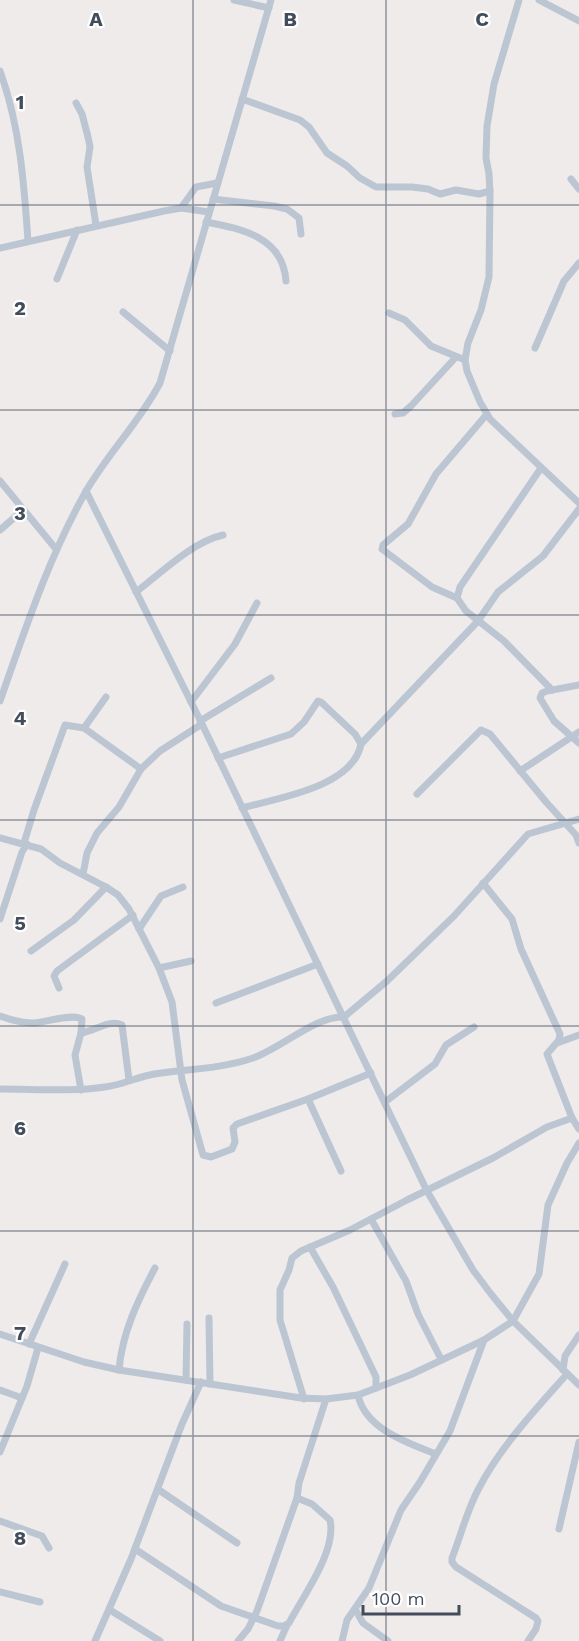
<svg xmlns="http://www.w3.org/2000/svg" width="579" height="1641" font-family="'Work Sans',sans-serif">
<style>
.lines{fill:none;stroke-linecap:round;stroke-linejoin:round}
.minor{stroke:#bcc6d3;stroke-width:7}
.grid{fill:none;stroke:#424c5b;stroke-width:1.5;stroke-opacity:0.55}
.grid-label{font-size:20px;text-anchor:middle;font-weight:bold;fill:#424c5b;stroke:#fff;stroke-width:4.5;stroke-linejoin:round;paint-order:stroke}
</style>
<rect width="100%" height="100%" fill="#efebeb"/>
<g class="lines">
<g class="minor">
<path d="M234,0L269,8"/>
<path d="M519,0L494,84L487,126L486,158L489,174L490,193L489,277L481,310L468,343L465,360L467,371L480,402L490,419L579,503"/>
<path d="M539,0L579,21"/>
<path d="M0,71C20,126 24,183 28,241"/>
<path d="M242,99L300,120L309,127L327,153L347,166L360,178L376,187H412L428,189L440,194L456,190L479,194L490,191"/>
<path d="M76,103L82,114L88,137L90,147L87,167L96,225"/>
<path d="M571,179L579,189"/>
<path d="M213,199L274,206L287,209L299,218L301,234"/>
<path d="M181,208L196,187L217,183"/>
<path d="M206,222C242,229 283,237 286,281"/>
<path d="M0,248L164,211L181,208L209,212"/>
<path d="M57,279L77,230"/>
<path d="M123,312L170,351"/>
<path d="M389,313L405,320L431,346L465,360"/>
<path d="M535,348L564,281L579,263"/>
<path d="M395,414L403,413L411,406L456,357"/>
<path d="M487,414L436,474L408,524L383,545L382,549L432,587L457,598L466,611L504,641L552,690"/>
<path d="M0,481L56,549"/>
<path d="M86,491L202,724L427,1191L473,1270L491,1294L513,1321L579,1385"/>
<path d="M0,530L23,510"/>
<path d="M136,592C161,573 192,542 223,535"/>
<path d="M457,598L460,587L541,468"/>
<path d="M579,685L547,691L542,693L540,698L554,721L579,743"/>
<path d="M0,701C25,630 48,559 85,493C107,454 139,423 160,383L271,0"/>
<path d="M191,702L235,644L257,603"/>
<path d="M200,721L271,678"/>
<path d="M84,728L106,697"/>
<path d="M218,758L291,734L304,722L318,701L321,702L355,734L361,744"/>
<path d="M520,771L579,732"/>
<path d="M417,794L481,730L490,734L546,802L576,835L579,843"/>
<path d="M242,808C278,798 353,787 361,744L478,621L498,592L543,556L579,509"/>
<path d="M0,838L41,849L60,863L106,887L118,895L129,909L159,968L172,1002L182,1080L203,1155L211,1157L232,1149L235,1142L233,1128L237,1124L308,1099L371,1073"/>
<path d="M24,843L34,810L65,725L84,728L141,769"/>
<path d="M83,874L87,853L97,833L119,807L141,769L160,751L202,724"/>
<path d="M483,883L512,919L521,949L560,1034L559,1040L547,1054L572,1118"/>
<path d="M0,919L22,852L27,844"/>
<path d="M139,929L161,896L183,887"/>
<path d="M31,951L74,920L106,887"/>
<path d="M159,968L191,961"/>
<path d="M59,988L54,976L57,971L133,915"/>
<path d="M216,1003L318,964"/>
<path d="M0,1016C11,1020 22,1023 34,1023C47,1022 72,1013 82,1019L81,1033L75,1055L81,1090"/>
<path d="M81,1033C95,1031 109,1019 122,1025L129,1080"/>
<path d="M557,1043L579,1035"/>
<path d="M0,1089C35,1089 71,1092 105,1087C122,1085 137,1077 154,1074C187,1069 221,1069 253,1058C280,1049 317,1015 344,1017L387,981L454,916L528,834L579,819"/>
<path d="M308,1099L341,1171"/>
<path d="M385,1102L435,1064L446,1045L474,1027"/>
<path d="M371,1219L406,1281L418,1314L441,1359"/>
<path d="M310,1247L333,1287L376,1377V1388"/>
<path d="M209,1318L210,1384"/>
<path d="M0,1334L84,1362L119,1370L301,1398L326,1399L358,1395L410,1375L484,1340L513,1321L539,1274L548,1205L567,1163L579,1143"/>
<path d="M29,1344L65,1264"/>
<path d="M119,1370C122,1333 138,1300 155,1268"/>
<path d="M563,1370L565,1356L579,1335"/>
<path d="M186,1380L187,1324"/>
<path d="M0,1390L22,1398"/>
<path d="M358,1395C365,1429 408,1443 436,1454"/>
<path d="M304,1399L280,1320V1290L289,1270L292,1258L301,1251L350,1230L407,1200L493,1158L547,1127L572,1118L579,1129"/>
<path d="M0,1452L27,1386L38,1348"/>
<path d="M159,1490L237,1543"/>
<path d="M0,1521L42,1536L49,1548"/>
<path d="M559,1529L579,1442"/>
<path d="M135,1549L221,1606L278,1626H284L289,1623C303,1596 337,1551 330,1520L312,1504L297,1498"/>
<path d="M0,1592L40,1602"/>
<path d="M355,1609L363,1623L388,1641"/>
<path d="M110,1610L160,1641"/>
<path d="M95,1641L131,1559L182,1424L201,1382"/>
<path d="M238,1641L248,1629L257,1611L297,1498L299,1483L326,1399"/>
<path d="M280,1641L287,1625"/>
<path d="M342,1641L347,1620L369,1588L401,1510L420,1482L450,1431L484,1340"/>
<path d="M528,1641L536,1629L538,1621L536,1618L456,1567L452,1562V1558C461,1535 467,1510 479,1488C501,1446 536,1409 567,1374"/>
</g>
</g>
<path class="grid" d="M193,0V1641M386,0V1641M0,205H579M0,410H579M0,615H579M0,820H579M0,1026H579M0,1231H579M0,1436H579"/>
<g class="grid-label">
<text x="96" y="26">A</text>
<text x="290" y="26">B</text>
<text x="482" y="26">C</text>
<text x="20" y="109">1</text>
<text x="20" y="315">2</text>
<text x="20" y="520">3</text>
<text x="20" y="725">4</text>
<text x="20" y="930">5</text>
<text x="20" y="1135">6</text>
<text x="20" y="1340">7</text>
<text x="20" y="1545">8</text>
</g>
<path d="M363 1605v9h96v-9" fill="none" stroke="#424c5b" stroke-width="3"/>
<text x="372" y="1605" font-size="18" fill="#424c5b" stroke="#ffffff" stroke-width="4.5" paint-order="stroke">100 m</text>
</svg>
